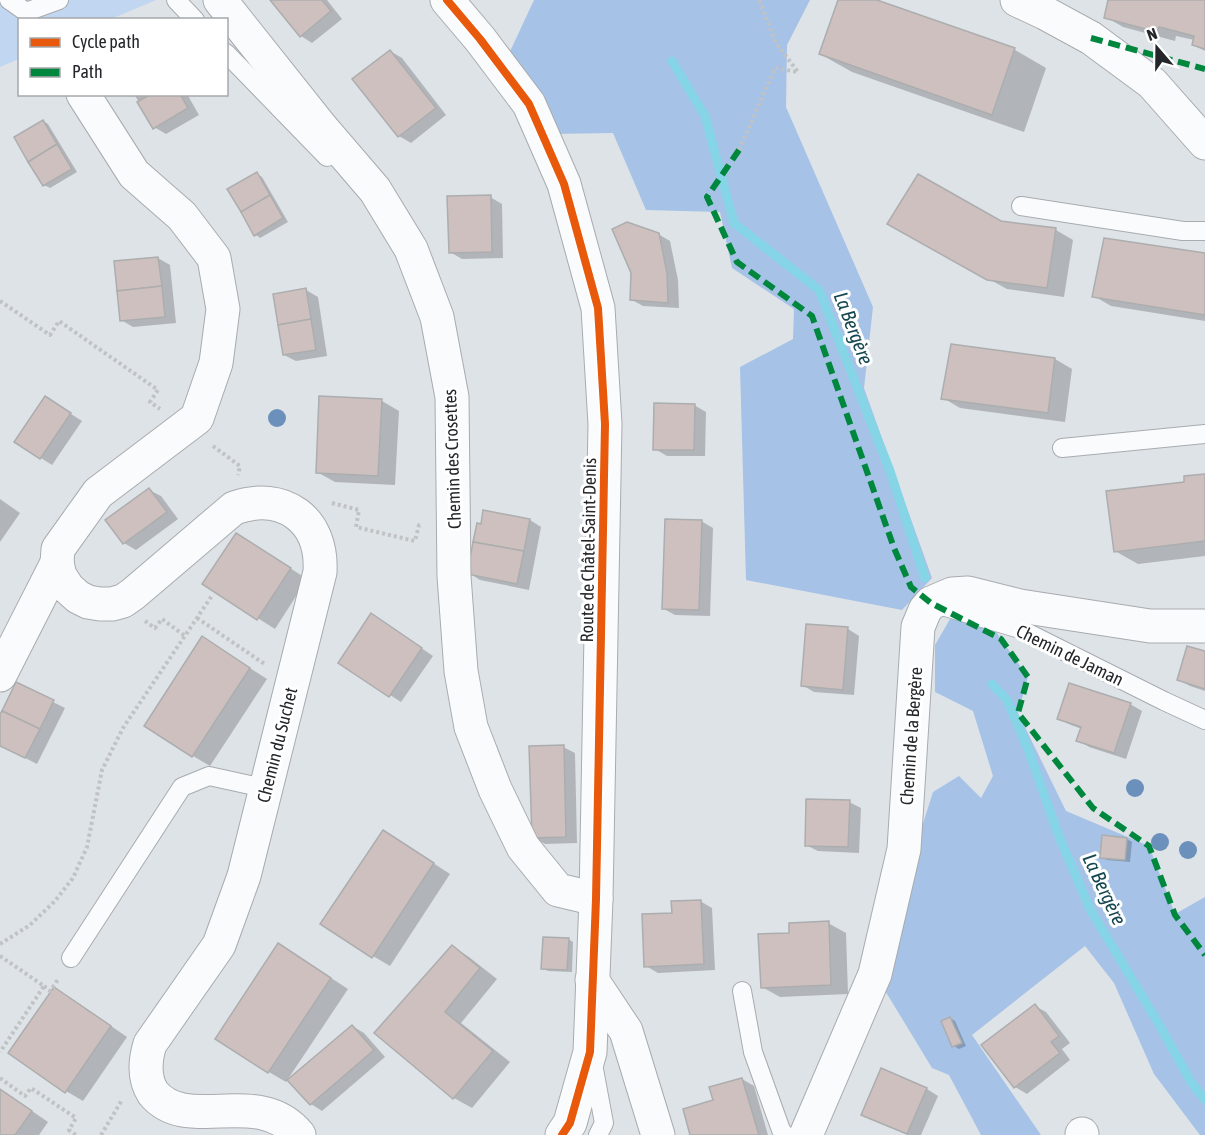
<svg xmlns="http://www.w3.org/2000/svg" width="1205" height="1135" font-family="'Asap Condensed',sans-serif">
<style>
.green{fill:#c1d6f1}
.forest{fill:#a6c2e7}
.shadow{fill:#0003}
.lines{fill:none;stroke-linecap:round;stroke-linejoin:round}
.stream{stroke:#85d5e7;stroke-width:9}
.building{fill:#cec0be;stroke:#acadae;stroke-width:1.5}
.service-casing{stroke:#a8abaf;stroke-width:20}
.minor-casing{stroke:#a8abaf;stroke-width:35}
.primary-casing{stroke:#a8abaf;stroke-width:35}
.path{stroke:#c0c2c4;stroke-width:4;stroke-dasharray:3 3;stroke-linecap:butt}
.service{stroke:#fafbfc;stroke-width:18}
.minor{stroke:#fafbfc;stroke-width:33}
.primary{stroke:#fafbfc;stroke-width:33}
.quiet{stroke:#00873e;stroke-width:6;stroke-dasharray:12 6;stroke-linecap:butt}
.cycleway-casing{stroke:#fff;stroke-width:11}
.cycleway{stroke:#e8590c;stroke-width:8}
.tree{fill:#6c90bc}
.labels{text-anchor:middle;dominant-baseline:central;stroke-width:6;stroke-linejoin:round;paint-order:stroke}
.street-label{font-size:18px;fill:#24262a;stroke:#fff}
.water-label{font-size:20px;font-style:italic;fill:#164852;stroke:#fff}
</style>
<rect width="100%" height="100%" fill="#dee3e8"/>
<path class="green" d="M0,0H156L111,19L20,20L19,59L0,67Z"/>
<g class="forest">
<path d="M534,0H810L787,45L786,107L873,307L864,388L932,578L902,610L746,580L740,367L793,339L794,309L732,268L720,212L646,210L613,133L550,134L507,58Z"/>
<path d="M950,619L989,622L1028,677L1018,713L1066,811L1149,846L1175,914L1205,897V1135H1200L1154,1074L1114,983L1085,946L972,1035L1041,1135H981L949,1075L932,1068L875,974L933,792L959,776L981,798L993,776L973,711L935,692V645Z"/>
</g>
<g class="shadow">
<path d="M272,0H327L342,19L312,43L301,36Z"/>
<path d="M839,0H873L1015,50L1046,68L1024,132L852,72L820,54Z"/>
<path d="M1110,0H1205V51L1193,45L1194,40L1176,36L1175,41L1123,27L1106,17Z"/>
<path d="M390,51L402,58L446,115L411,143L399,136Z"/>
<path d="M134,94H187L199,115L166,134L154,127Z"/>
<path d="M43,121L48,124L77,172L50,188L44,185L16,138Z"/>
<path d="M257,174L262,177L288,222L260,238L255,234Z"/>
<path d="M490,197L502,204L503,258L462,259L450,252Z"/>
<path d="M1056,230L1073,240L1064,297L1007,289L906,234Z"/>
<path d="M658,234L670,241L678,280L679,308L643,306L632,300L633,272Z"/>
<path d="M1205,255V321L1111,306L1094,296Z"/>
<path d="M158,258L170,265L176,323L133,327L121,320L115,262Z"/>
<path d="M306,290L318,297L327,356L296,361L284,355Z"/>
<path d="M1055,359L1072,369L1065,422L960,408L943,398Z"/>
<path d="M382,401L399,411L395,485L335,482L317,472Z"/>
<path d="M57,405L82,421L52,465L41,458Z"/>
<path d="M694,405L706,412L705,456H667L655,449Z"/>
<path d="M1205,475V556L1138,564L1115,551L1186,483Z"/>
<path d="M149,490L161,496L178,519L136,550L124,543Z"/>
<path d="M0,499L20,513L0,542Z"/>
<path d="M485,511L530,520L541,527L529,590L480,580L469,573Z"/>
<path d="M701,521L713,528L710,616L675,615L664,609Z"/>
<path d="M254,545L307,579L275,629L204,584Z"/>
<path d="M383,622L433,656L401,702L390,695Z"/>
<path d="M848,629L859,636L854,695L814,692L802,685Z"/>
<path d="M220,649L267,679L210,766L193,756Z"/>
<path d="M1205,653V691L1190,686L1179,680Z"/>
<path d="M17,684L65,708L37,764L0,745V717Z"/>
<path d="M1130,704L1142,711L1126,759L1089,747L1078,740L1082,729L1071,725L1059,719Z"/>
<path d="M563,747L575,753L577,843L545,844L533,837Z"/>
<path d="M849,802L861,808L859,853L818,851L806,845Z"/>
<path d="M1127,839L1132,842L1130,862L1107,860L1102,857Z"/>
<path d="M401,842L450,874L390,966L373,956Z"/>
<path d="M700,901L712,908L715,970L658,973L646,966L673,914Z"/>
<path d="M828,923L846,933L848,994L780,997L762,987Z"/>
<path d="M568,939L573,942L572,972L548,971L543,968Z"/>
<path d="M452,946L469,957L497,979L461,1023L510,1062L472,1108L454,1098L377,1033Z"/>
<path d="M296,955L348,989L286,1082L269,1072Z"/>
<path d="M54,989L72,999L127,1037L83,1101L66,1091Z"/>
<path d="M1035,1006L1046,1012L1070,1043L1062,1049L1070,1060L1027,1094L1015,1087Z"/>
<path d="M950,1018L955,1021L966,1046L959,1049L954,1046Z"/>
<path d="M352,1026L364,1033L385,1057L322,1111L311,1104Z"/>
<path d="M882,1070L927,1089L938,1096L921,1135H908L875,1121Z"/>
<path d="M742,1079L754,1086L768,1135H692L715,1101Z"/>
<path d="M0,1089L48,1122L39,1135H0Z"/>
</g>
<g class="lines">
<g class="stream">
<path d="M672,61L705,116L734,223L819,290L890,471L925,578"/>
<path d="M992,684L1007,700L1028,749L1058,834L1090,909L1160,1026L1191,1082L1205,1100"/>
</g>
</g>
<g class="building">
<path d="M270,0H322L331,11L300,37Z"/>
<path d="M838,0H877L1015,48L992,115L819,54Z"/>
<path d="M1108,0H1205V49L1192,45L1194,36L1159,27L1157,32L1104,18Z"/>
<path d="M390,50L436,108L398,137L352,79Z"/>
<path d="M151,94H180L188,108L153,129L137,102Z"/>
<path d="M43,120L57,144L28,162L14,137Z"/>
<path d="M57,144L72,169L43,186L28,162Z"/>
<path d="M257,172L270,195L241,212L227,189Z"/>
<path d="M918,174L1001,221L1056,228L1047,288L987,280L887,224Z"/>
<path d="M270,195L283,218L254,236L241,212Z"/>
<path d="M491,195L492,252L449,253L447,196Z"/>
<path d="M627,222L659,233L667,273L668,303L630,300L631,273L612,229Z"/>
<path d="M1104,238L1205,253V315L1092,297Z"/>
<path d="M158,257L162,286L117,291L114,261Z"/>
<path d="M162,286L165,317L120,321L117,291Z"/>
<path d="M306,288L311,319L278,325L273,294Z"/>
<path d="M311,319L316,350L283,355L278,325Z"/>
<path d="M951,344L1055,358L1048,413L941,399Z"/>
<path d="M45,396L71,413L40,459L14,442Z"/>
<path d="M319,396L382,399L378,476L316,473Z"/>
<path d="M654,403L695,404L694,450H653Z"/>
<path d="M1205,474V541L1114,552L1106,491L1184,482V476Z"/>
<path d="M149,488L167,512L123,544L105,520Z"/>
<path d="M483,510L530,519L524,551L473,542L477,523L481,524Z"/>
<path d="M665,519L702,520L699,610L662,609Z"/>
<path d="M236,533L291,568L257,620L202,584Z"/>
<path d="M473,542L524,551L517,584L467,574Z"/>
<path d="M371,613L422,648L389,697L338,663Z"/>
<path d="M806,624L848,627L843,690L801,686Z"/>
<path d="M202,636L250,668L192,757L144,726Z"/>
<path d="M1187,646L1205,651V689L1177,680Z"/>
<path d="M16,682L54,700L40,729L2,711Z"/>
<path d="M1069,683L1131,703L1114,753L1076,741L1081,727L1057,719Z"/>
<path d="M2,711L40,729L25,758L0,746V714Z"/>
<path d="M564,745L566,837L532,838L529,746Z"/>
<path d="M806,799L850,800L848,847L805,846Z"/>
<path d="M383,830L434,863L372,958L320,924Z"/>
<path d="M1102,835L1127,838L1125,860L1100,858Z"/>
<path d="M701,900L704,964L644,967L642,914L672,913L671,901Z"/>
<path d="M829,921L831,985L761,988L758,934L789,933V923Z"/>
<path d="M543,937L569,938L567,970L541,969Z"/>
<path d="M278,943L331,978L268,1073L215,1039Z"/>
<path d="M452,945L480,968L445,1012L493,1051L453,1099L374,1033Z"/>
<path d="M54,987L111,1026L65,1093L8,1053Z"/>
<path d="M1035,1004L1059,1036L1051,1042L1060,1053L1014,1088L981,1045Z"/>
<path d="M950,1017L962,1043L952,1047L941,1021Z"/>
<path d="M352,1025L374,1050L310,1105L287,1080Z"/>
<path d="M881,1068L927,1088L907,1134L861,1115Z"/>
<path d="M742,1078L759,1135H690L683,1109L713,1100L709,1087Z"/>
<path d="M0,1089L32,1111L15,1135H0Z"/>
</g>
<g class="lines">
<defs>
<g id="service">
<path d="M9,0L26,12L59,0"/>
<path d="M176,0L195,20"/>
<path d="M226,53L327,157"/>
<path d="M1021,206L1183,231H1205"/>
<path d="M1062,448L1205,434"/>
<path d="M932,603L1020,629L1164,701L1205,720"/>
<path d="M71,958L182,787L209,776L250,785L266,790"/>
<path d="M742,991L753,1052L781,1130L785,1135"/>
<path d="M593,1064L604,1123L598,1135"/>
</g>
<g id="minor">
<path d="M220,0L321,127L375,190L411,249L437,317L452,397L454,576L461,671L471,727L495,789L523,847L558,890L596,899"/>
<path d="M1017,0L1045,13L1091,38L1152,83L1205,143"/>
<path d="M83,94L134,174L182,216L214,258L223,309L216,363L197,418L98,493L58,549L57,563L60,576L68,588L78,597L88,602L100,604H112L123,601L133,594L234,508C283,491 323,519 320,572L244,876L219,945L150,1044C145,1060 143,1077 153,1093C187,1135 258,1085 299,1135"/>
<path d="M0,675L57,563"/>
<path d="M592,980L626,1031L658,1135"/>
<path d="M1082,1134V1135"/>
<path d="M806,1135L875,974L904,849L918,627L925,610L931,603L952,594L968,593L1020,606L1150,626H1205"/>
</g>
<path id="primary" d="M447,0L480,39L529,104L564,184L598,308L605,424L596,899L590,1052L570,1123L562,1135"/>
</defs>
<use href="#service" class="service-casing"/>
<use href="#minor" class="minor-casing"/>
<use href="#primary" class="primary-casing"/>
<g class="path">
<path d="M739,150L775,68L798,72L776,43L759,0"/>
<path d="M0,301L50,335L59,321L158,390L150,402L160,409"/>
<path d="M213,446L240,466L238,475"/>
<path d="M332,503L359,510L356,527L415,541L419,525H422"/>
<path d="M197,618L266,665"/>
<path d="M145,621L155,628L162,619L185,636"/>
<path d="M0,944L30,925L55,901L73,878L87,847L102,770L123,728L213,594"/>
<path d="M0,956L44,986L0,1052"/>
<path d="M44,986L50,991L59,978"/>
<path d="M0,1078L25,1096L31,1088L76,1118L69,1130L76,1135"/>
<path d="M101,1135L122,1100"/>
</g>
<use href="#service" class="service"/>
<use href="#minor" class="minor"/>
<use href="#primary" class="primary"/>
<g class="quiet">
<path d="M1091,38L1205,69"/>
<path d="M739,150L707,197L737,262L812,316L894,548L911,587L931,603L1001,639L1028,677L1018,713L1093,808L1149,846L1175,915L1205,955"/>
</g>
<defs>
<path id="cycleway" d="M447,0L480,39L529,104L564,184L598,308L605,424L596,899L590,1052L570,1123L562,1135"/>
</defs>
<use href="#cycleway" class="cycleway-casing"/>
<use href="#cycleway" class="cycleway"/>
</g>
<g class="tree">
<circle cx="277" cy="418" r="9"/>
<circle cx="1135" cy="788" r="9"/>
<circle cx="1160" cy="842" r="9"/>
<circle cx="1188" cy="850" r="9"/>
</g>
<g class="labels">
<g class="street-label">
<text transform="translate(452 459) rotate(-92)">Chemin des Crosettes</text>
<text transform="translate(588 550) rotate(-89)">Route de Châtel-Saint-Denis</text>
<text transform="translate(1070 655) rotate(26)">Chemin de Jaman</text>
<text transform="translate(911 736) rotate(-86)">Chemin de la Bergère</text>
<text transform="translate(277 745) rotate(-76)">Chemin du Suchet</text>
</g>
<g class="water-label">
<text transform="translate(854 328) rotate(69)">La Bergère</text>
<text transform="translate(1105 889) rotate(65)">La Bergère</text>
</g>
</g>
<rect x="18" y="18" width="210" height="78" fill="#ffffff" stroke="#a7a8aa" stroke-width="1.5"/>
<rect x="30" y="38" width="30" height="9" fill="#e8590c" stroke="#a7a8aa" stroke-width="1.5"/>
<text x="72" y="48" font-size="18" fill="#24262a">Cycle path</text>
<rect x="30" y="68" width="30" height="9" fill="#00873e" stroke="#a7a8aa" stroke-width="1.5"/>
<text x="72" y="78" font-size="18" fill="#24262a">Path</text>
<g transform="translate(1157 48) rotate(340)" stroke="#ffffff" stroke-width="4.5" paint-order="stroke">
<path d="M0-4.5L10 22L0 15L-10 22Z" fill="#24262a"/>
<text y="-9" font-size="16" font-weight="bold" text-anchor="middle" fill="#24262a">N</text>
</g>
</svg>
